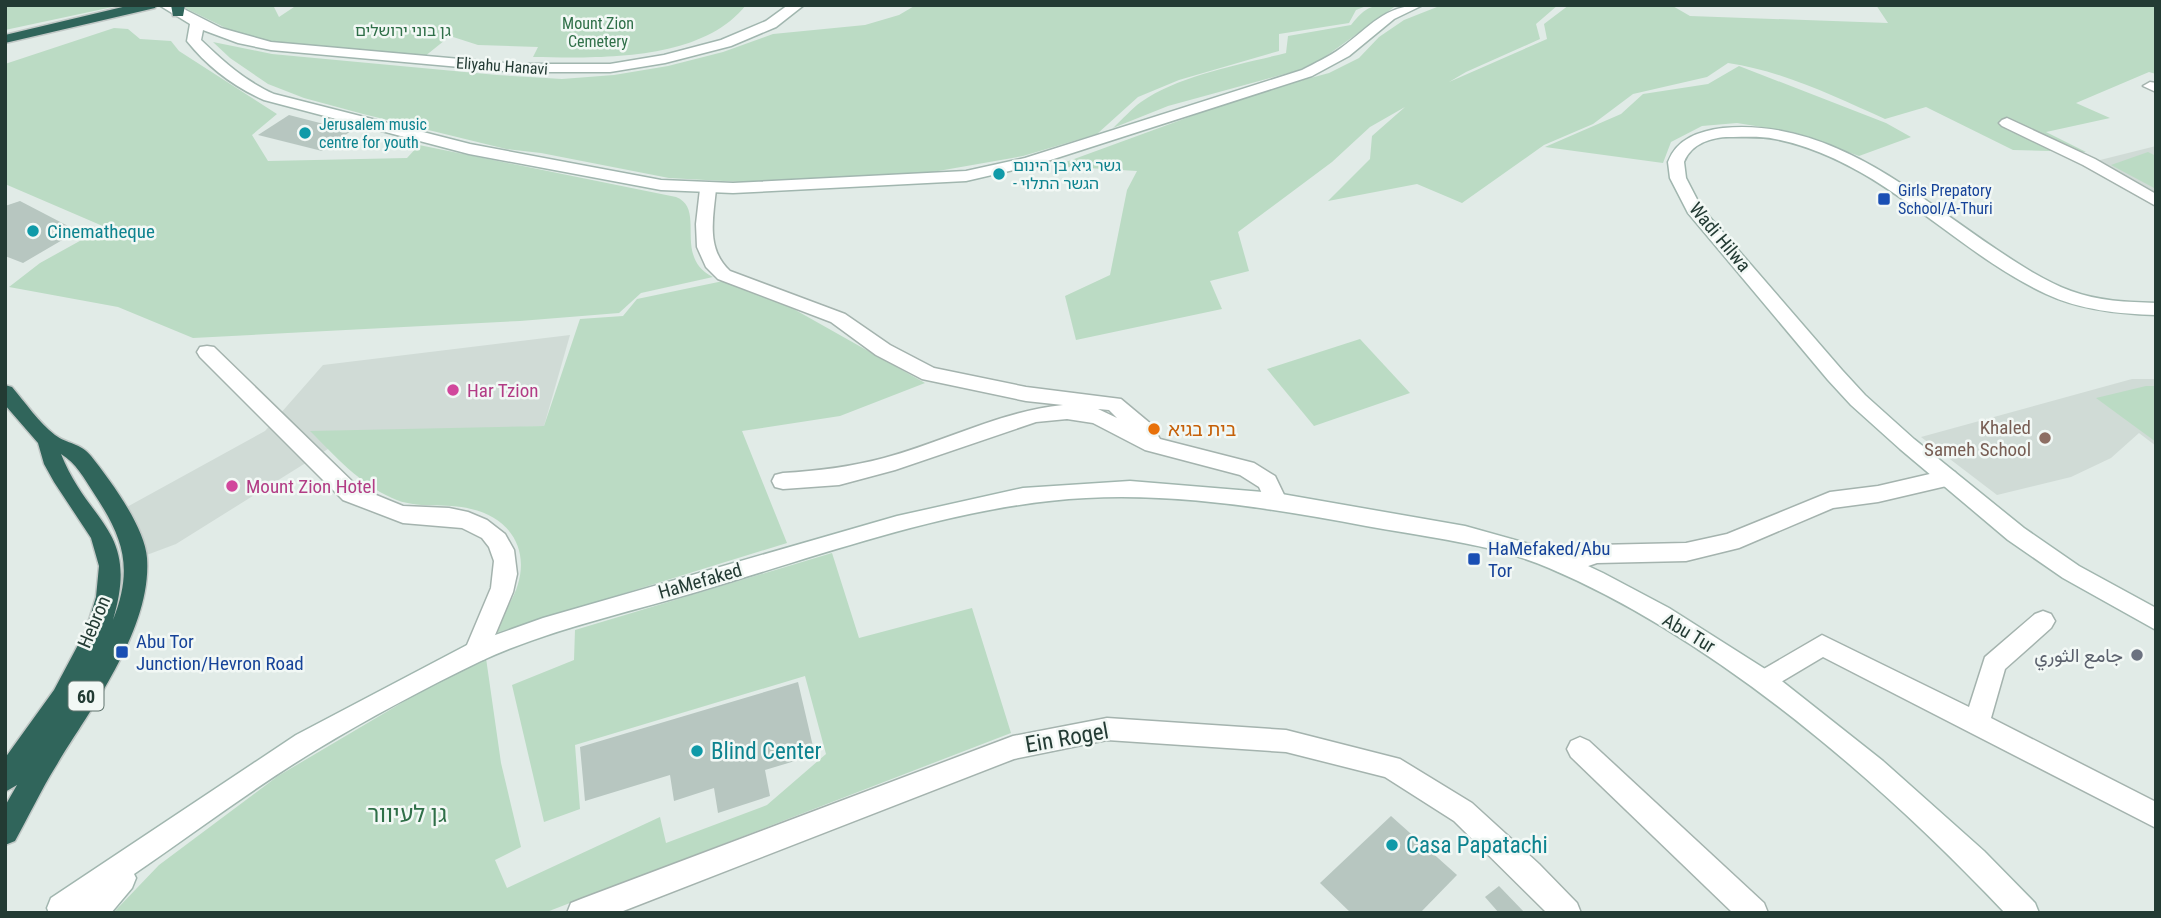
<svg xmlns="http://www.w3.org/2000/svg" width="2161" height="918" font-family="'Roboto Condensed',Vazirmatn,'Noto Sans Hebrew',sans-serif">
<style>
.built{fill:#d0dbd6}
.green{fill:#bbdbc4}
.building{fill:#b7c6c0}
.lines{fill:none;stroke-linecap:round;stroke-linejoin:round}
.street-casing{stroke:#a4b3ae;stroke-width:3}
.secondary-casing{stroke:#a1b6af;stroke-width:3}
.highway-casing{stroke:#c1c8c6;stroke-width:3}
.street{fill:#fff;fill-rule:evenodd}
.secondary{fill:#fff;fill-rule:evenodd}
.highway{fill:#30655b;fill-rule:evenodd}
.culture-dot{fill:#0f9aa8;stroke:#f2f8f5;stroke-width:2.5}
.transit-dot{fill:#1a4fb4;stroke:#f2f8f5;stroke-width:2.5}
.hotel-dot{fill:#d1479c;stroke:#f2f8f5;stroke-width:2.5}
.food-dot{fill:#e8710a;stroke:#f2f8f5;stroke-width:2.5}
.education-dot{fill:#8d6e63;stroke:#f2f8f5;stroke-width:2.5}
.worship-dot{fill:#6b7280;stroke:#f2f8f5;stroke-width:2.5}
.labels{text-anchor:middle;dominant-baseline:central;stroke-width:5;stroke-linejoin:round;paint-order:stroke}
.far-park-label{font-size:16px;fill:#2f6f48;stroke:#f2f8f5}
.far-street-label{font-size:16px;fill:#233b34;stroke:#f2f8f5}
.far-culture-label{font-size:16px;fill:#0d838f;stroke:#f2f8f5;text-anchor:start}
.far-transit-label{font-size:16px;fill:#164399;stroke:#f2f8f5;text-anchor:start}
.shield{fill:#f2f8f5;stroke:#61746e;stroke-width:2}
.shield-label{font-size:18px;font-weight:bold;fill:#233b34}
.culture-label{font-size:19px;fill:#0d838f;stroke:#f2f8f5;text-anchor:start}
.street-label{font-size:19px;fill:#233b34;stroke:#f2f8f5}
.hotel-label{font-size:19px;fill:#b23c85;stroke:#f2f8f5;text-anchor:start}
.education-label{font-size:19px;fill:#785e54;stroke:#f2f8f5;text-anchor:end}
.food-label{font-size:19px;fill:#c56008;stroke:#f2f8f5;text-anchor:start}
.transit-label{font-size:19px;fill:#164399;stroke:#f2f8f5;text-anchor:start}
.worship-label{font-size:19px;fill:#5b616d;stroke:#f2f8f5;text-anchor:end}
.near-street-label{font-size:23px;fill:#233b34;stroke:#f2f8f5}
.near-culture-label{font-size:23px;fill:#0d838f;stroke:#f2f8f5;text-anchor:start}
.near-park-label{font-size:23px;fill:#2f6f48;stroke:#f2f8f5}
</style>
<rect width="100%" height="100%" fill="#e1ebe7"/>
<g class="built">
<path d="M2156,146V195L2096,161Z"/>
<path d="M570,335L544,426L352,434L176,544L136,559L116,513L265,431L323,365Z"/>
<path d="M2132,379H2156V446L2139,433L2111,458L2071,477L1997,495L1921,437Z"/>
</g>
<g class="green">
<path d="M5,5H122L5,30Z"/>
<path d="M179,5H273L279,17L297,5H746C701,62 599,58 533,57L538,47L478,45L450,36L424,57L294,48L248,39Z"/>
<path d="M916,5H1369L1356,10L1349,23L1279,34V51L1179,80L1138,97L1097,134L1023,156L921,174L742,182L669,178L541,153L506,149L363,114L304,98L268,84L230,58L213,42L272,54L497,75L562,79L614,75L668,66L723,52L773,34L865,25L899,15Z"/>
<path d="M1397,5L1322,59L1299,70L1168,106L1113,128C1122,120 1131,109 1141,102C1179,75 1242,64 1286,53L1288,36L1351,25C1367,5 1372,5 1397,5Z"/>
<path d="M1442,5H1558L1536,24L1540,39L1466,72L1449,82L1547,39L1544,24L1569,5H1671L1690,16L1888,23L1876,5H2156V74L2149,72L2076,103L2110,118L2046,132L2086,152L2013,150L1926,107L1885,119C1835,97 1783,71 1728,63L1707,77L1633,94L1593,124L1544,145L1462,203L1417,184L1328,201L1370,159L1372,136L1405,107L1370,127L1332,162L1238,232L1249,271L1210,281L1222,309L1076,340L1065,296L1110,275L1127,190L1137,171L1055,166L1252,94L1329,73L1359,58L1379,37L1404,20Z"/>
<path d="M114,28L128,29L140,39L171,41L179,51L277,114L252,135L268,161L407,158L419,145L676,197C707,209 672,257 713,277L641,293L619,313L520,321L193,338L118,307L9,287L40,263L105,227L5,184V64Z"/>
<path d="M1739,66L1886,123L1911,137L1859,156L1793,132L1737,123L1702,126L1671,142L1663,163L1545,147L1621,114L1643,94L1708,84Z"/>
<path d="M2148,152L2156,156V189L2111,165Z"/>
<path d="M728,280L783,303L925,383L840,416L742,431L787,543L489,635C498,620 513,602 518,584C529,547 508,517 471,509C446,502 417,510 392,498C359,483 336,457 310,431L544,426L580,319L623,316L637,299Z"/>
<path d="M1360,339L1410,393L1314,426L1267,369Z"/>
<path d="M2146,386H2156V442L2096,398Z"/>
<path d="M832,553L859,638L972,608L1011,733L544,913H113L159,865L278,776L420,692L486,658L501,763L521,847L495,860L507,888L660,817L666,843L767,805L826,754L805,676L575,745L580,809L544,822L512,685L574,660L575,630Z"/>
</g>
<g class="building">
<path d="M289,115L351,131L322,151L258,135Z"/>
<path d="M20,201L68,226L53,236L64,239L23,263L5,256V206Z"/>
<path d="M798,682L815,755L765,770L770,796L718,813L714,788L674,801L670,775L585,801L580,747Z"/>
<path d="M1391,816L1457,875L1420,913H1351L1320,883Z"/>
<path d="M1499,886L1525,913H1499L1485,897Z"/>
</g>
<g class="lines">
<defs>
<g id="street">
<path d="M2150,82L2156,83V92L2143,86Z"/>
<path d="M2007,118L2095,159L2156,194V206L2083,165L2002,126L1999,123L2002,120Z"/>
<path d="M708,184L716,189C713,219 706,249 730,271L845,314L890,345L934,368L1026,387L1121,399L1151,424L1160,439L1254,463L1275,476L1287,501L1284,507L1276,509L1268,507L1259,487L1240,475L1145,450L1093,423L1067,419L1036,422L895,470L839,485L783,489L775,487L772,481L775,475L783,473C818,471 850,467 884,458C944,442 1001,411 1063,405L1026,401L922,379L876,355L831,322L718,279L706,267L697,247L696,224L700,189ZM1098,409L1109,410L1117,418Z"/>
<path d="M207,346L214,347L359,488L403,506L449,508L468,512L487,520L505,534L514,550L517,574L513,592L485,659L476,662L467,659L464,652L491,588L494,561L489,547L482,538L462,528L403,523L343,500L200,357L197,352L200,347Z"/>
<path d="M1947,470L1955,472L1958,478L1955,484L1878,502L1833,508L1739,548L1686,561L1597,563L1565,574L1557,571L1554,565L1557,559L1596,545L1686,543L1727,534L1830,492L1878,486Z"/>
<path d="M2043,611L2051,614L2055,621L2051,628L2005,669L1991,718L2156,802V828L1823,657L1764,692L1755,688L1752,681L1755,674L1822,635L1969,707L1985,657L2035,614Z"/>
<path d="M1107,718L1286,730L1400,759L1472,803L1539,864L1577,903L1581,913H1547L1454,821L1385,777L1286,752L1107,740L1014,759L618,913H567L571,903L581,899L1013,736Z"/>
<path d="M1580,737L1589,741L1764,903L1768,913H1733L1571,757L1567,749L1571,741Z"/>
</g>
<g id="secondary">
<path d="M159,5H176L221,28L271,42L516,64H610L664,55L721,40L766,21L788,5H804L776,27L731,46L665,63L610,72H516L271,50L238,43L203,30L201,40C224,62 245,81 274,94L470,144L661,180L733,183L966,171L1025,158L1302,70C1315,63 1329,57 1341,48C1370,27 1384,5 1423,5L1394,19L1349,56L1312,76L1035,165L966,181L733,193L661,190L469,154L264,100C234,87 207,66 187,41L190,24Z"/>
<path d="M1723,128C1830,118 1914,194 1996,249C2020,265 2044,281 2071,291C2098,301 2127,302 2156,303V315C2119,314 2080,310 2046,294C1952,250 1881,160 1775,139C1762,136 1747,137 1733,137C1714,136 1691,143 1684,162L1686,178L1701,207L1842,370L1865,395L1914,439L2024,528L2079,566L2156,608V630L2063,578L2008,540L1900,449L1851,405L1828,380L1688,213L1670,178L1668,162C1677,138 1700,131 1723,128Z"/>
<path d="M1130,481L1276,493L1465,526L1558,552L1603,573L1669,608L1773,674L1883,761L1984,851L2035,903L2039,913H2005C1881,782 1716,639 1549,568C1493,544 1427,537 1366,526C1275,509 1179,493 1086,498C960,504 821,555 700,591C630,612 547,630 481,661C427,687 367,719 316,750C253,788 194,833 134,874L136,878L132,888L111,913H49L47,908L51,898L296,735L467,645L543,618L897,516L1023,488Z"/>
</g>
<g id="highway">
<path d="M131,5H157L155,8L5,43V35Z"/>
<path d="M171,5H185L183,16H173Z"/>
<path d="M5,385L12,387C25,402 39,423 55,435C67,444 81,443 91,456C110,480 145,527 147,558C152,629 91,708 56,766C41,790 29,816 15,841L5,845V806L17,785L5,792V758L54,690L86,630L96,597L99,566L91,538L54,482L44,464L38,443L5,405ZM61,454C76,463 84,478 93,492C123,537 134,567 113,620C140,529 89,525 61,454Z"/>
</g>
</defs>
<use href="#street" class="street-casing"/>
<use href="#secondary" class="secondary-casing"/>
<use href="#highway" class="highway-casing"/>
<use href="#street" class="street"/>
<use href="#secondary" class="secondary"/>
<use href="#highway" class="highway"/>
</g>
<g class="culture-dot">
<circle cx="305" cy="133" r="7"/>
<circle cx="999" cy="174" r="7"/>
<circle cx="33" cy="231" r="7"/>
<circle cx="697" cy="751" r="7"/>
<circle cx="1392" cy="845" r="7"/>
</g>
<g class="transit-dot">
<rect x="1877" y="192" width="14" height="14" rx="3.5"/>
<rect x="1467" y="552" width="14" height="14" rx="3.5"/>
<rect x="115" y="645" width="14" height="14" rx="3.5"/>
</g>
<g class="hotel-dot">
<circle cx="453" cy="390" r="7"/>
<circle cx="232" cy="486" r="7"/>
</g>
<circle class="food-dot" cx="1154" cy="429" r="7"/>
<circle class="education-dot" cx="2045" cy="438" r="7"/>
<circle class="worship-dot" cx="2137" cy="655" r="7"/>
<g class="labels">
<g class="far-park-label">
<text x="598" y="23">Mount Zion<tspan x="598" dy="18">Cemetery</tspan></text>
<text x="403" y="30">גן בוני ירושלים</text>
</g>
<g class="far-street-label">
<text transform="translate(502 66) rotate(4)">Eliyahu Hanavi</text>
</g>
<g class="far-culture-label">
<text x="319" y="124">Jerusalem music<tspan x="319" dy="18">centre for youth</tspan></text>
<text x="1013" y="165">גשר גיא בן הינום<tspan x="1013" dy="18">- הגשר התלוי</tspan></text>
</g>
<g class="far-transit-label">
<text x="1898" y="190">Girls Prepatory<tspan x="1898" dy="18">School/A-Thuri</tspan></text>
</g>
<rect class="shield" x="68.5" y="681.5" width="35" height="29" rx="5"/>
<g class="shield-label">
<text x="86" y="696">60</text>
</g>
<g class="culture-label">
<text x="47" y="231">Cinematheque</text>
</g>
<g class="street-label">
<text transform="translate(1720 237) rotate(50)">Wadi Hilwa</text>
<text transform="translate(700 581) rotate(-16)">HaMefaked</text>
<text transform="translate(94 622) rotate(-67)">Hebron</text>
<text transform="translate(1689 633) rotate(31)">Abu Tur</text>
</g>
<g class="hotel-label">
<text x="467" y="390">Har Tzion</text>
<text x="246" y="486">Mount Zion Hotel</text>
</g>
<g class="education-label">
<text x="2031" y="427">Khaled<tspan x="2031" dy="22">Sameh School</tspan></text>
</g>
<g class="food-label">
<text x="1168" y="429">בית בגיא</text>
</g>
<g class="transit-label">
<text x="1488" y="548">HaMefaked/Abu<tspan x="1488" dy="22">Tor</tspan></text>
<text x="136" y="641">Abu Tor<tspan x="136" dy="22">Junction/Hevron Road</tspan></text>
</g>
<g class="worship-label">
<text x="2123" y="655">جامع الثوري</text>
</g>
<g class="near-street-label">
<text transform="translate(1067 738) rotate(-10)">Ein Rogel</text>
</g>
<g class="near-culture-label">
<text x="711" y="751">Blind Center</text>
<text x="1406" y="845">Casa Papatachi</text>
</g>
<g class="near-park-label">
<text x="407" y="814">גן לעיוור</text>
</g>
</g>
<rect width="2161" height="918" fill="none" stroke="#233b34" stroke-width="14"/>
</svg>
